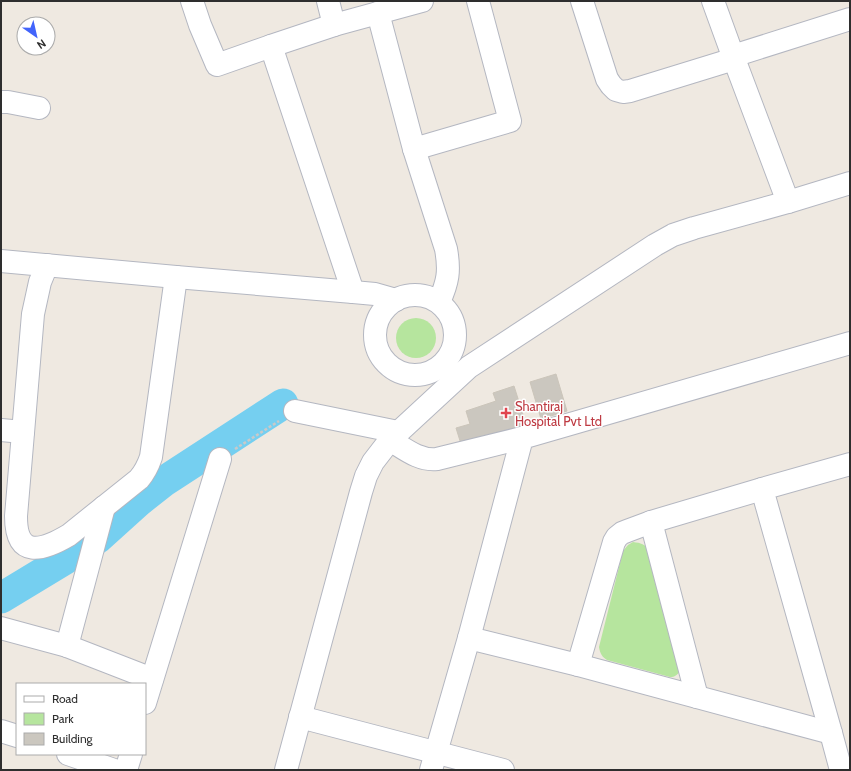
<svg xmlns="http://www.w3.org/2000/svg" width="851" height="771" font-family="Cabin,sans-serif">
<style>
.green{fill:#b6e59e}
.lines{fill:none;stroke-linecap:round;stroke-linejoin:round}
.river{stroke:#75cff0;stroke-width:31}
.building{fill:#cbc7bf;stroke:#cbc5ba}
.minor-casing{stroke:#b4b7c1;stroke-width:24}
.path{stroke:#c9c9c9;stroke-width:2.5;stroke-dasharray:3 2;stroke-linecap:butt}
.minor{stroke:#fff;stroke-width:22}
.health-dot{fill:#e0444e;stroke:#fff;stroke-width:1.5}
.labels{text-anchor:middle;dominant-baseline:central;stroke-width:3;stroke-linejoin:round;paint-order:stroke}
.health-label{font-size:13px;fill:#be3a42;stroke:#fff;text-anchor:start}
</style>
<rect width="100%" height="100%" fill="#efe9e1"/>
<g class="green">
<circle cx="416" cy="338" r="20"/>
<path d="M633,542C641,543 645,544 649,551L680,671C677,675 675,677 670,677L607,660C602,657 600,653 599,647L623,551L628,545Z"/>
</g>
<g class="lines">
<path class="river" d="M1,598L82,549L98,538L139,501L163,482L283,404"/>
</g>
<g class="building">
<path d="M556,374L567,411L541,419L530,382Z"/>
<path d="M514,386L526,424L461,444L456,428L470,424L466,411L496,401L493,393Z"/>
</g>
<g class="lines">
<defs>
<g id="minor">
<path d="M192,1L200,25L217,65L271,46L353,292"/>
<path d="M328,1L334,25"/>
<path d="M582,1L607,79L611,85L616,90L623,92L630,91L734,59"/>
<path d="M713,1L733,56L788,202"/>
<path d="M378,13L414,149L510,121L478,1"/>
<path d="M271,46L334,25L422,1"/>
<path d="M733,56L850,19"/>
<path d="M1,102H8L39,108"/>
<path d="M414,149L446,249C450,271 448,282 439,302"/>
<path d="M1,261L176,277L353,292L375,294L396,300"/>
<path d="M47,265L40,282L33,314L16,516C16,559 42,551 69,535L139,479C145,472 148,466 151,457L176,277"/>
<circle cx="415" cy="335" r="40"/>
<path d="M295,411L398,432"/>
<path d="M1,430L23,432"/>
<path d="M390,440C405,449 419,461 437,459L522,438"/>
<path d="M651,522L697,697"/>
<path d="M1,628L67,646L152,679"/>
<path d="M67,646L104,507"/>
<path d="M578,665L614,542L617,537L622,533L627,531L651,522L762,489"/>
<path d="M145,703L220,459"/>
<path d="M300,717L503,770"/>
<path d="M1,731L17,736"/>
<path d="M831,733L578,665L469,638L522,438L850,343"/>
<path d="M68,754L114,770"/>
<path d="M126,770L131,754"/>
<path d="M286,770L361,492L366,476L373,462L390,440L469,367L655,245L673,235L694,228L788,202L850,183"/>
<path d="M431,770L469,638"/>
<path d="M841,770L831,733L762,489L850,464"/>
</g>
</defs>
<use href="#minor" class="minor-casing"/>
<path class="path" d="M235,449L279,421"/>
<use href="#minor" class="minor"/>
</g>
<path class="health-dot" d="M504 407h4v4h4v4h-4v4h-4v-4h-4v-4h4z"/>
<g class="labels">
<g class="health-label">
<text x="515" y="406">Shantiraj<tspan x="515" dy="15">Hospital Pvt Ltd</tspan></text>
</g>
</g>
<rect width="851" height="771" fill="none" stroke="#2e2e2e" stroke-width="4"/>
<rect x="16" y="683" width="130" height="72" fill="#ffffff" stroke="#ababab"/>
<rect x="24" y="696" width="20" height="6" fill="#ffffff" stroke="#ababab"/>
<text x="52" y="703" font-size="12" fill="#2e2e2e">Road</text>
<rect x="24" y="713" width="20" height="12" fill="#b6e59e" stroke="#ababab"/>
<text x="52" y="723" font-size="12" fill="#2e2e2e">Park</text>
<rect x="24" y="733" width="20" height="12" fill="#cbc7bf" stroke="#ababab"/>
<text x="52" y="743" font-size="12" fill="#2e2e2e">Building</text>
<g transform="translate(36 36) rotate(146)"><circle r="19" fill="#ffffff" stroke="#ababab"/>
<path d="M0-3L7 15L0 10L-7 15Z" fill="#4264fb"/>
<text y="-6" font-size="11" font-weight="bold" text-anchor="middle" fill="#2e2e2e">N</text>
</g>
</svg>
